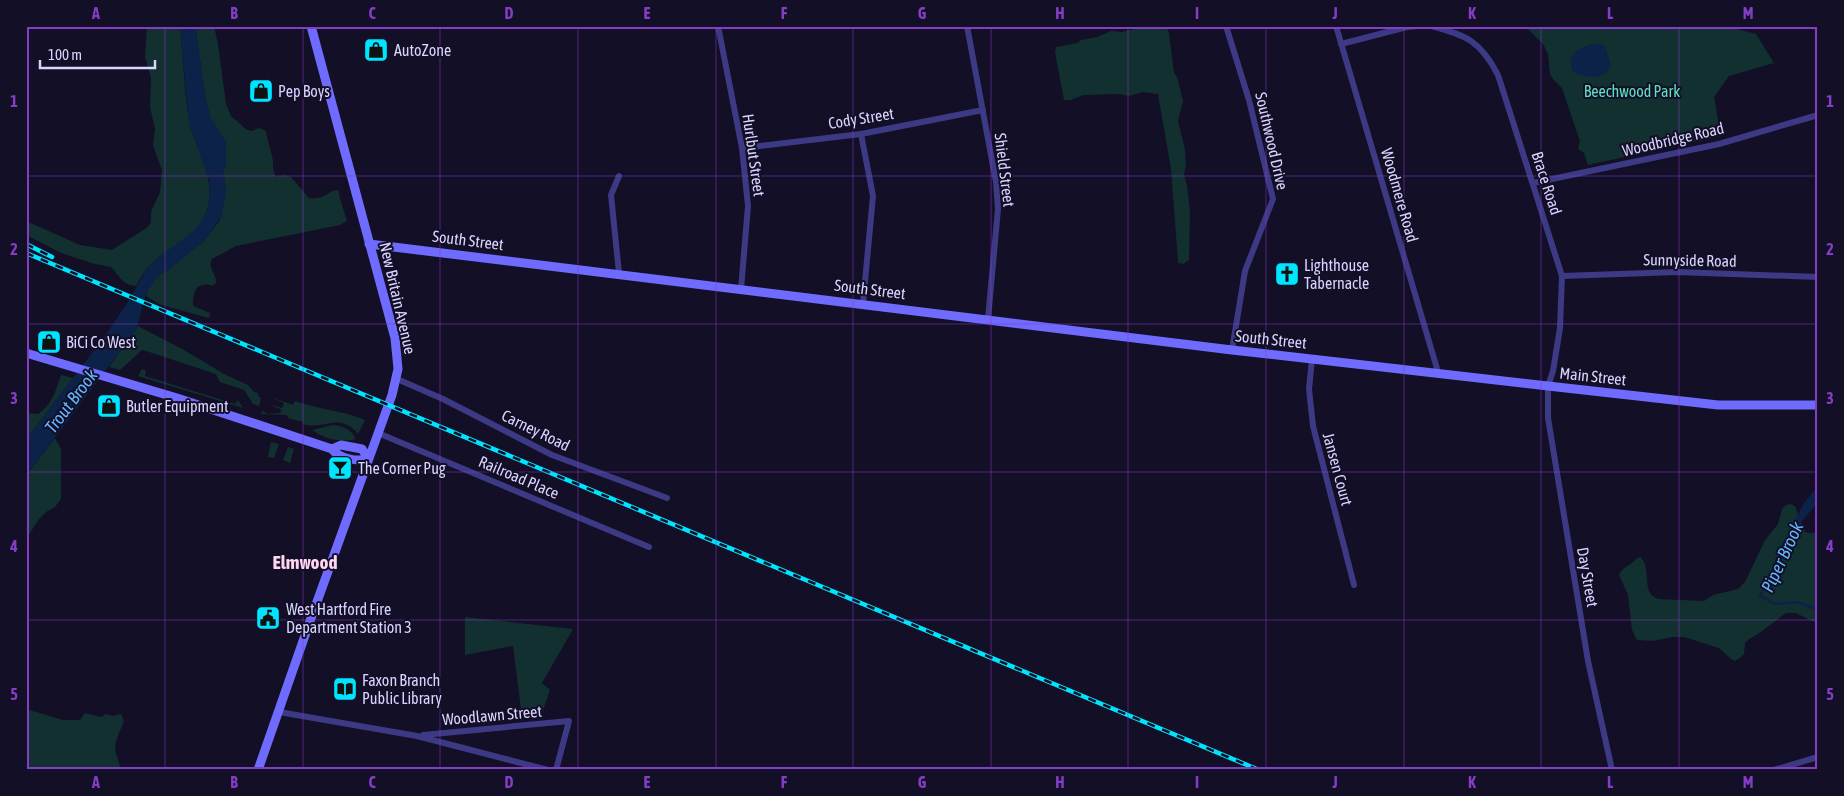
<svg xmlns="http://www.w3.org/2000/svg" width="1844" height="796" font-family="'Asap Condensed',sans-serif">
<style>
.green{fill:#12302f}
.water{fill:#0c2248}
.lines{fill:none;stroke-linecap:round;stroke-linejoin:round}
.stream{stroke:#0c2248;stroke-width:2.5}
.river{stroke:#0c2248;stroke-width:14}
.street{stroke:#3d3a85;stroke-width:6}
.secondary{stroke:#6f6bff;stroke-width:9}
.rail-casing{stroke:#00e5ff;stroke-width:4.5}
.rail{stroke:#130f26;stroke-width:2.5;stroke-dasharray:8;stroke-linecap:butt}
.grid{fill:none;stroke:#843dc5;stroke-width:1;stroke-opacity:0.55}
.labels{text-anchor:middle;dominant-baseline:central;stroke-width:4;stroke-linejoin:round;paint-order:stroke}
.poi-label{font-size:16px;fill:#d9d4ff;stroke:#130f26;text-anchor:start}
.park-label{font-size:16px;fill:#5fe0c0;stroke:#130f26}
.street-label{font-size:16px;fill:#d9d4ff;stroke:#130f26}
.water-label{font-size:18px;font-style:italic;fill:#62b6ff;stroke:#130f26}
.quarter-label{font-size:19px;font-weight:bold;fill:#ffd6f0;stroke:#130f26}
.neatline{fill:none;stroke:#843dc5;stroke-width:2}
.grid-label{font-size:16px;text-anchor:middle;font-weight:bold;fill:#843dc5}
</style>
<rect width="100%" height="100%" fill="#130f26"/>
<g class="green">
<path d="M147,26H180C183,55 184,85 188,114C194,154 226,186 199,226C188,241 168,249 154,261C146,268 141,277 136,286C122,285 120,276 111,267L95,264L61,253L26,235V221L80,245L112,250L148,227L151,222V212L160,192L162,170L153,145L155,129L150,107L151,78L145,57Z"/>
<path d="M195,26H214L218,44L226,104L231,116L247,130L252,131L259,128L266,131C267,140 270,147 272,156C274,163 272,171 276,177L283,175L291,177L309,198C326,200 328,190 338,190C340,200 344,211 347,221L340,225L236,246L212,259C207,268 217,274 216,283L212,286L207,284L199,286C193,291 193,299 193,306L210,313L209,318L161,305L146,296C149,286 156,275 166,271L204,241L220,220L226,191L221,155L214,136L205,94Z"/>
<path d="M1148,26H1166L1169,33L1174,73L1177,77L1183,101L1178,121L1185,150L1186,165L1184,175L1187,185L1190,211L1189,260L1183,264L1178,263V261L1171,169L1158,94L1142,92L1129,96L1119,94L1084,95L1070,100H1064L1055,52L1056,47L1077,43L1081,40L1097,37L1111,31L1122,32Z"/>
<path d="M1525,26H1725L1756,34L1774,63L1729,76L1714,97L1721,136L1588,165L1584,153L1578,149L1580,141L1562,88L1553,79L1550,74L1548,54L1543,44Z"/>
<path d="M138,326L184,350L226,375L248,385L254,392L258,393V396L261,398L259,406L253,404L244,390L220,382L216,374L146,351L142,350L120,370L109,367Z"/>
<path d="M142,369L146,371L145,376L235,404L238,400L243,408L138,376Z"/>
<path d="M61,375L73,378L26,440L27,413L38,414C52,405 56,390 61,375Z"/>
<path d="M268,396L293,405L295,401C317,409 345,411 365,420L358,434C338,411 325,431 303,424V422L288,418L287,415L261,414L262,411L268,414L280,413L282,410L270,404L282,408L284,403Z"/>
<path d="M333,425C343,426 352,430 356,439C341,443 324,439 312,430Z"/>
<path d="M55,438L61,449V499L55,507L46,512L39,519L26,539V476Z"/>
<path d="M271,442L279,444L274,458L268,457Z"/>
<path d="M288,447L294,449L290,463L283,460Z"/>
<path d="M1791,504L1795,506L1805,532L1810,533L1818,532V624L1796,613H1786L1758,634L1749,639L1745,643L1744,654L1740,658L1735,661L1731,659L1719,648L1684,637H1673L1652,641L1637,640L1632,630L1628,595L1619,575C1623,566 1631,566 1637,558L1641,557C1643,561 1646,565 1646,569C1648,581 1645,594 1658,599L1704,601L1713,595L1738,589L1745,582L1765,540L1778,524L1782,509L1786,505Z"/>
<path d="M465,617L573,629L542,683L550,690L541,716L522,717L513,646L465,655Z"/>
<path d="M26,709L63,720H80L85,713L101,717L106,714L113,716L121,714L124,721C120,732 113,742 116,754C118,760 120,763 120,770H26Z"/>
</g>
<g class="water">
<path d="M180,26H195L205,94L224,175L226,191L222,216L204,241L171,268L159,275L154,281L146,294L136,330L26,476V440L107,333L128,302L146,270L153,262L195,230L207,212L210,196L209,180L189,124Z"/>
<path d="M1592,44H1601L1605,46L1611,66C1604,81 1587,78 1573,72C1566,55 1578,48 1592,44Z"/>
<path d="M1818,486V502L1798,526H1795L1793,524L1804,503Z"/>
</g>
<g class="lines">
<path class="stream" d="M1797,525L1760,596L1775,604L1798,602L1818,610"/>
<path class="river" d="M206,123L219,143V165"/>
<g class="street">
<path d="M718,26L742,148L748,206L741,289"/>
<path d="M967,26L996,182L998,209L988,319"/>
<path d="M1226,26L1249,100L1273,199L1245,271L1232,350"/>
<path d="M1336,26L1438,372"/>
<path d="M1431,26C1467,35 1481,42 1498,75L1562,276L1560,328L1553,371L1548,386V418L1588,661L1612,770"/>
<path d="M1341,44L1407,27L1418,26"/>
<path d="M861,134L873,196L863,303"/>
<path d="M742,148L861,134L983,110"/>
<path d="M1533,183L1719,144L1818,115"/>
<path d="M619,273L611,195L619,176"/>
<path d="M1562,276L1677,272L1818,277"/>
<path d="M1312,359L1309,389L1313,426L1354,585"/>
<path d="M397,379L443,399L552,455L667,498"/>
<path d="M378,433L649,547"/>
<path d="M279,712L417,736L548,770"/>
<path d="M423,735L569,721L556,770"/>
<path d="M1774,770L1818,757"/>
</g>
<g class="secondary">
<path d="M369,244L1232,350L1548,386L1718,405H1818"/>
<path d="M26,353L177,398L332,449C338,458 359,463 368,458"/>
<path d="M332,449L341,445L362,449L368,458"/>
<path d="M258,770L310,621L392,395L398,369L395,338L311,26"/>
</g>
<defs>
<g id="rail">
<path d="M26,244L52,257"/>
<path d="M26,253L1259,770"/>
</g>
</defs>
<use href="#rail" class="rail-casing"/>
<use href="#rail" class="rail"/>
</g>
<path class="grid" d="M165,26V770M303,26V770M440,26V770M578,26V770M716,26V770M853,26V770M991,26V770M1128,26V770M1266,26V770M1404,26V770M1541,26V770M1679,26V770M26,176H1818M26,324H1818M26,472H1818M26,620H1818"/>
<defs>
<symbol id="shop-square" viewBox="-11 -11 22 22"><rect x="-9" y="-9" width="18" height="18" rx="4" fill="#00e5ff" stroke="#130f26"/><path d="M-5-2.5h2.3a2.7 3.5 0 0 1 5.4 0H5L5.5 6h-11ZM-1.5-2.5h3a1.5 2.3 0 0 0-3 0Z" fill="#111"/></symbol>
<symbol id="church-square" viewBox="-11 -11 22 22"><rect x="-9" y="-9" width="18" height="18" rx="4" fill="#00e5ff" stroke="#130f26"/><path d="M-1.2-6h2.4v3.5h3.3v2.4h-3.3V6h-2.4V-.1h-3.3v-2.4h3.3Z" fill="#111"/></symbol>
<symbol id="bar-square" viewBox="-11 -11 22 22"><rect x="-9" y="-9" width="18" height="18" rx="4" fill="#00e5ff" stroke="#130f26"/><path d="M-6-5H6L.8 .8V4.5H3.5V6h-7V4.5H-.8V.8Z" fill="#111"/></symbol>
<symbol id="civic-square" viewBox="-11 -11 22 22"><rect x="-9" y="-9" width="18" height="18" rx="4" fill="#00e5ff" stroke="#130f26"/><path d="M-.6-6.5H3V-4.5H.6V-3L4-1V1h2V6H-6V1h2V-1L-.6-3ZM-1.2 2.5V6h2.4V2.5Z" fill="#111"/></symbol>
<symbol id="library-square" viewBox="-11 -11 22 22"><rect x="-9" y="-9" width="18" height="18" rx="4" fill="#00e5ff" stroke="#130f26"/><path d="M-6-4Q-3-5.5-.7-3.5V5Q-3 3-6 4ZM6-4Q3-5.5 .7-3.5V5Q3 3 6 4Z" fill="#111"/></symbol>
</defs>
<g fill-rule="evenodd">
<use href="#shop-square" x="362" y="36" width="28" height="28"/>
<use href="#shop-square" x="247" y="77" width="28" height="28"/>
<use href="#church-square" x="1273" y="260" width="28" height="28"/>
<use href="#shop-square" x="35" y="328" width="28" height="28"/>
<use href="#shop-square" x="95" y="392" width="28" height="28"/>
<use href="#bar-square" x="326" y="454" width="28" height="28"/>
<use href="#civic-square" x="254" y="604" width="28" height="28"/>
<use href="#library-square" x="331" y="675" width="28" height="28"/>
</g>
<g class="labels">
<g class="poi-label">
<text x="394" y="50">AutoZone</text>
<text x="278" y="91">Pep Boys</text>
<text x="1304" y="265">Lighthouse<tspan x="1304" dy="18">Tabernacle</tspan></text>
<text x="66" y="342">BiCi Co West</text>
<text x="126" y="406">Butler Equipment</text>
<text x="358" y="468">The Corner Pug</text>
<text x="286" y="609">West Hartford Fire<tspan x="286" dy="18">Department Station 3</tspan></text>
<text x="362" y="680">Faxon Branch<tspan x="362" dy="18">Public Library</tspan></text>
</g>
<g class="park-label">
<text x="1632" y="91">Beechwood Park</text>
</g>
<g class="street-label">
<text transform="translate(861 118) rotate(-9)">Cody Street</text>
<text transform="translate(1673 139) rotate(-13)">Woodbridge Road</text>
<text transform="translate(1272 141) rotate(77)">Southwood Drive</text>
<text transform="translate(754 155) rotate(82)">Hurlbut Street</text>
<text transform="translate(1005 170) rotate(83)">Shield Street</text>
<text transform="translate(1547 183) rotate(72)">Brace Road</text>
<text transform="translate(1400 195) rotate(74)">Woodmere Road</text>
<text transform="translate(468 240) rotate(7)">South Street</text>
<text transform="translate(1690 260) rotate(1)">Sunnyside Road</text>
<text transform="translate(870 289) rotate(7)">South Street</text>
<text transform="translate(398 298) rotate(77)">New Britain Avenue</text>
<text transform="translate(1271 339) rotate(6)">South Street</text>
<text transform="translate(1593 376) rotate(6)">Main Street</text>
<text transform="translate(536 430) rotate(26)">Carney Road</text>
<text transform="translate(1338 469) rotate(75)">Jansen Court</text>
<text transform="translate(519 477) rotate(23)">Railroad Place</text>
<text transform="translate(1588 577) rotate(80)">Day Street</text>
<text transform="translate(492 715) rotate(-5)">Woodlawn Street</text>
</g>
<g class="water-label">
<text transform="translate(71 401) rotate(-53)">Trout Brook</text>
<text transform="translate(1782 557) rotate(-65)">Piper Brook</text>
</g>
<g class="quarter-label">
<text x="305" y="562">Elmwood</text>
</g>
</g>
<rect width="1844" height="796" fill="none" stroke="#130f26" stroke-width="55"/>
<path d="M40 60v8h115v-8" fill="none" stroke="#d9d4ff" stroke-width="2.5"/>
<text x="48" y="60" font-size="15" fill="#d9d4ff" stroke="#130f26" stroke-width="4" paint-order="stroke">100 m</text>
<rect x="28" y="28" width="1788" height="740" class="neatline"/>
<g class="grid-label">
<text x="96" y="19">A</text>
<text x="234" y="19">B</text>
<text x="372" y="19">C</text>
<text x="509" y="19">D</text>
<text x="647" y="19">E</text>
<text x="784" y="19">F</text>
<text x="922" y="19">G</text>
<text x="1060" y="19">H</text>
<text x="1197" y="19">I</text>
<text x="1335" y="19">J</text>
<text x="1472" y="19">K</text>
<text x="1610" y="19">L</text>
<text x="1748" y="19">M</text>
<text x="14" y="107">1</text>
<text x="1830" y="107">1</text>
<text x="14" y="255">2</text>
<text x="1830" y="255">2</text>
<text x="14" y="404">3</text>
<text x="1830" y="404">3</text>
<text x="14" y="552">4</text>
<text x="1830" y="552">4</text>
<text x="14" y="700">5</text>
<text x="1830" y="700">5</text>
<text x="96" y="788">A</text>
<text x="234" y="788">B</text>
<text x="372" y="788">C</text>
<text x="509" y="788">D</text>
<text x="647" y="788">E</text>
<text x="784" y="788">F</text>
<text x="922" y="788">G</text>
<text x="1060" y="788">H</text>
<text x="1197" y="788">I</text>
<text x="1335" y="788">J</text>
<text x="1472" y="788">K</text>
<text x="1610" y="788">L</text>
<text x="1748" y="788">M</text>
</g>
</svg>
